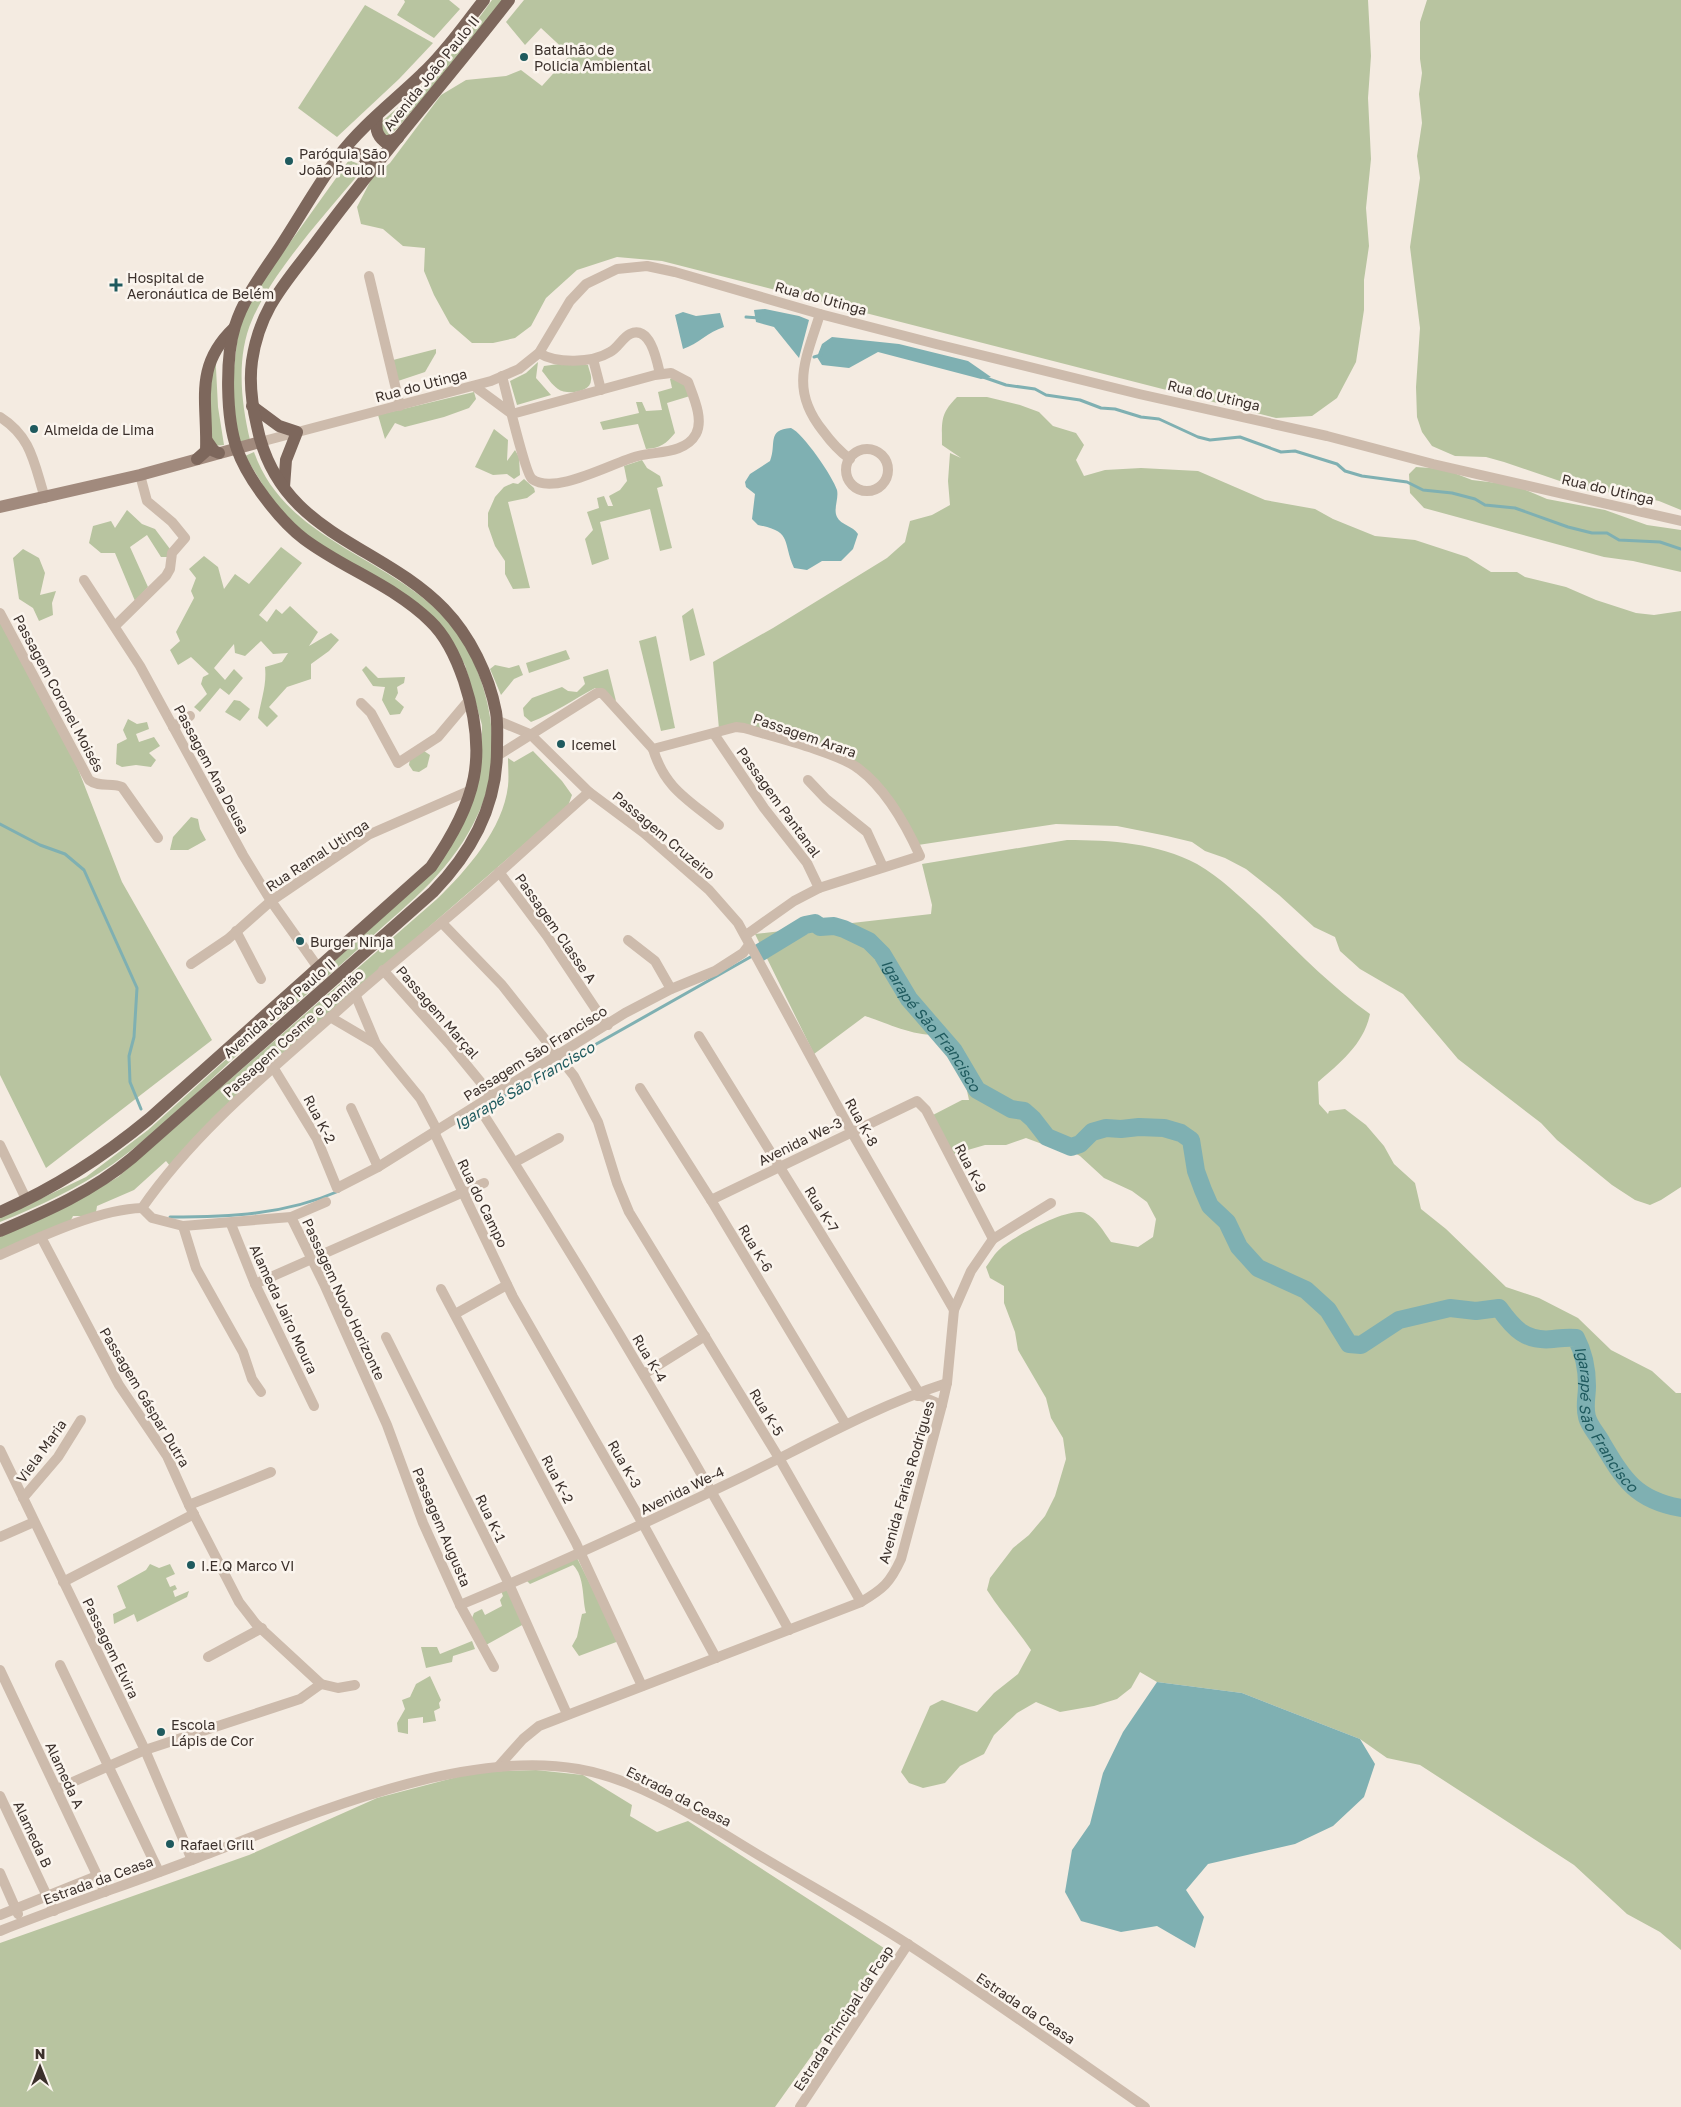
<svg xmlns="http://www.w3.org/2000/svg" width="1681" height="2107" font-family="'Golos Text',sans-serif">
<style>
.green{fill:#b8c4a0}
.water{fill:#7fb0b2}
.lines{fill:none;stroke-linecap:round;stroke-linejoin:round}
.stream{stroke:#7fb0b2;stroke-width:3}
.river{stroke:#7fb0b2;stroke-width:18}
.street{stroke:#cdbbac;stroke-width:10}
.secondary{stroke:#a18a7d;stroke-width:12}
.primary{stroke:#7d675c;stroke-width:12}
.poi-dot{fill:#1f5a5e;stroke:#fbf5ee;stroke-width:2}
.labels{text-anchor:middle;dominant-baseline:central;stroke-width:5;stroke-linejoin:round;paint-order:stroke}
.poi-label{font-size:14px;fill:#3b302b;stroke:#fbf5ee;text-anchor:start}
.street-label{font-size:14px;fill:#3b302b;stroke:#fbf5ee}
.water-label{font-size:15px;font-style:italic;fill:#1f5a5e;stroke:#fbf5ee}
</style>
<rect width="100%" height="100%" fill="#f4ebe1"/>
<g class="green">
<path d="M404,0H449L460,9L434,38L397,15L405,2Z"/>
<path d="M492,0H504L470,42L465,37Z"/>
<path d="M524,0H1368L1371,56L1368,98L1371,159L1366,208L1369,246L1364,280V310L1356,362L1337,398L1312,416L1276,418L662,261L617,257L577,270L546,298L531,326L515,338L493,343H472L450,324L434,295L424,271L425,248L403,246L383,229L361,224L357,207L372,178L390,163L441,95L466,80L506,76L521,70L542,86L570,55L541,28L525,45L506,22Z"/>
<path d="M1427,0H1681V510L1659,501L1621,493L1589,491L1504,462L1486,457L1455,456L1432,446L1422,432L1417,417L1416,387L1420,328L1410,247L1420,178L1417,156L1422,123L1419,94L1422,73L1420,59V22Z"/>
<path d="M365,5L433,43L399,79L337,137L298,108Z"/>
<path d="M459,45L464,50L399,126L391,135L383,136L379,124L420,88Z"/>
<path d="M349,160L361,165L362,170C326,214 274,269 252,320C236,357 241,402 250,440L238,442L232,384L239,326L256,290Z"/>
<path d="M215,349L218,407L224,445L213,446L207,406Z"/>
<path d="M436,349V353L425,372L398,381L393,360Z"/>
<path d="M538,362L536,378L551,395L517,405L510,381L526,373Z"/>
<path d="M566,363L588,365C589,370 592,376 591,380C591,393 566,395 558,389C552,385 547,377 542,371L544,366Z"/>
<path d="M675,377L685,382L690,396L667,403L675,433C666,444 660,448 646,449L638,424L603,430L600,422L639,413L636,402H642L646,411L662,410L658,392L672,388L670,379Z"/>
<path d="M474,392L476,399L469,408L444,417L405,427L395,423L385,439L378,415Z"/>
<path d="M957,397H987L1020,405L1039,412L1053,426L1076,433L1084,445L1076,460L1084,476L1105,470L1141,468L1198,471L1265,500L1315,509L1333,519L1375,536L1415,540L1467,557L1491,572H1517L1525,577L1566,587L1596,600L1636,613L1654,615L1681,611V1187L1661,1200L1650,1205L1635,1200L1612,1185L1557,1140L1541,1123L1458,1059L1403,994L1360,969L1340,951L1335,937L1314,927L1279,895L1246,869L1225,858L1205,851L1192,842L1167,836L1117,826L1056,824L918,845L867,776L855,765L745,725L719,729L713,662L773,628L887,558L905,542L910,521L932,515L950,505L948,481L950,453L961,458L942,445C942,421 940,414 957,397Z"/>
<path d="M494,429L508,440L507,461L515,450L519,457L520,475L514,479L507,474L493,475L475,467Z"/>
<path d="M254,452C289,551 412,558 463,642C493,692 503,759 479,812C453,870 412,900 367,941C328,977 287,1011 246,1047C203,1086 161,1130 113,1164C78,1188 40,1206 0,1222V1218L86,1177L148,1130L434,871L482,751V725L465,665L438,623L306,535L274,503L245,456Z"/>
<path d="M642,460L647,468L660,476L663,486L657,488L672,548L660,551L650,509L600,522L609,559L592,565L585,539L593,530L587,512L599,508L597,498L604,496L608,506H613L609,496L620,490L627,481L624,466Z"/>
<path d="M1416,467L1444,469L1472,480L1514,485L1547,499L1605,510L1647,525L1681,530V572L1633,561L1604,557L1424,508L1410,493L1409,474Z"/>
<path d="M524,479L534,488L535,492L527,498L508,502L530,588L513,589L505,574V561L495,546L488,526V513L495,497L504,487L513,483L518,484Z"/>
<path d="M127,510L142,524L155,529L170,549L167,557H161L147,535L130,547L148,587L135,601L115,553H101L89,543L93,526L111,521L115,528Z"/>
<path d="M281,547L302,563L259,615L267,622L276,609L282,614L290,606L318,632L309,646L331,633L339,640L329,651L311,664V679L287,687L269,707L278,716L267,727L258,718C261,700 267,685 265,667L282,662L288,653L273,654L261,641L245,656L235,653L234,644L214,668L225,680L234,669L243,678L229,695L220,688L200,712L194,707L207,694L201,684L203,677L209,674L191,657L178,665L170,650L180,641L176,632L194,598L191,591L196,578L189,569L204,556L218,567L224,589L235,574L249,584Z"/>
<path d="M23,549L39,558L45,573L40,595L56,591L52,603L53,615L39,621L33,608L19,599L13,558Z"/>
<path d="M693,608L705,655L690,661L682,616Z"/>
<path d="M0,621L73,756L122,882L212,1040L46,1168L0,1075Z"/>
<path d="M656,636L675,728L661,731L639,641Z"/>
<path d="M566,650L570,659L529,673L526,663Z"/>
<path d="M495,665L509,668L519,665L523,675L514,679L501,695L490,669Z"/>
<path d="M366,666L378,678L405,677L404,683L397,687L398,693L395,699L404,707L400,714L390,715L382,700L385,687L373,686L362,670Z"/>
<path d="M608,669L616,701L595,688C573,700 554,713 531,722L524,716L523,708L532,698L562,687L568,691L577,692L585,684L583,677Z"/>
<path d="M234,700L240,701L250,709L240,721L225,712Z"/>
<path d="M128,719L137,724L147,722L149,729L136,734L139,742L154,737L160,746L149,753L156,760L151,767L136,765L122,767L116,764L117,744L127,739L123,730Z"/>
<path d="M424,751L430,755L427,767L419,772L413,771L409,765L410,758Z"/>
<path d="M533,751L562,781L572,795L568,806L399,953L170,1166L166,1161L134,1190L97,1206L96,1212L87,1216H73L69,1224L0,1251V1237L79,1200L118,1177L437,899C467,870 503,829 508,786C509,777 508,767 508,758L514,762Z"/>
<path d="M191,817L198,819L200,829L206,840L188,850H170L173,837Z"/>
<path d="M1067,840C1111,840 1158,843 1197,864C1220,877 1240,897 1259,914C1295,949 1329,985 1370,1014C1364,1044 1340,1063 1318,1082L1319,1104L1328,1114L1329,1111L1345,1109L1366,1125L1384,1146L1394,1164L1415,1183L1421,1209L1446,1229L1506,1287L1539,1298L1578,1318L1611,1350L1652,1371L1676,1393H1681V1950L1660,1932L1627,1914L1574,1865L1420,1765L1387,1758L1360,1739L1242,1693L1157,1682L1140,1672L1131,1688L1117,1699L1094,1706L1060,1712L1036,1702L1017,1713L994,1735L984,1754L960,1766L945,1783L923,1788L909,1783L901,1772L930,1706L942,1700L977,1712L994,1693L1018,1674L1031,1650C1017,1629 1001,1612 987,1590L990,1578L1013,1548L1029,1535L1045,1516L1055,1496L1066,1459L1063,1438L1051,1418L1046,1398L1018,1350L1015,1332L1004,1303V1286L990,1278L986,1267C991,1260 994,1254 1001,1248C1013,1237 1069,1206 1085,1213C1097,1219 1103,1231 1111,1242L1138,1247L1153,1237L1156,1219L1147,1202L1132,1191L1104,1178L1080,1156L1069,1150H1058L1026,1138L1006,1145H985L954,1154L931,1116L962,1100H969C963,1069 960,1058 940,1033C922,1040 884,1022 865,1016L814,1054L755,934L931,914L932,905L922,864Z"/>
<path d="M577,1558L619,1641L579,1656L572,1646L577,1637L582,1614L586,1613C582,1598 585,1577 573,1565L530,1584L526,1580Z"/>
<path d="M150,1564L159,1568L170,1564L175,1574L166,1578L170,1587L175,1585L177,1589L173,1591L175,1597L189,1591L187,1597L137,1622L134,1614L114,1624L113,1614L126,1608L117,1586L146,1570Z"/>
<path d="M508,1588L524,1624L486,1645L470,1623L474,1613L482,1609L485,1615L502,1606L500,1600L503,1596L501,1591Z"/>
<path d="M472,1641L475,1649L453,1656L452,1662L426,1668L421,1647H437L440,1654Z"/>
<path d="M430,1676L441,1700L439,1703L440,1708L434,1711L436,1721L423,1723V1717L408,1719V1734L398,1732L397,1723L405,1709L402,1700L410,1697L416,1684Z"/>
<path d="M536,1770L583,1775L632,1805L630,1816L657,1832L688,1821L887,1950L775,2107H0V1943L249,1855L377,1798L476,1772Z"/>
</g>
<g class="water">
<path d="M765,309L799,316L809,320L799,358L774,327L756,322L754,310Z"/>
<path d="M683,312L696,316L720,313L724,327C708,332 698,344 683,349L675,315Z"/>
<path d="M832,337L899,344L968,361L991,377L981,379L878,352L849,368L822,365L817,357L822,344Z"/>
<path d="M791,428C803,433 833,477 837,490C839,499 833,509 837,517C841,525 853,526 858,534L853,549L841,561H822L807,570L794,568C782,541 793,532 758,525L752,519L755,494L746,487L745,482L750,474L770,461C777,444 766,430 791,428Z"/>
<path d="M1157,1682L1242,1693L1360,1739L1375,1764L1364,1797L1333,1826L1295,1844L1208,1864L1186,1890L1204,1917L1195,1948L1157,1926L1121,1932L1081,1921L1065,1892L1072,1850L1090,1824L1103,1773L1123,1732Z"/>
</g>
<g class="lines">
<g class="stream">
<path d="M746,317L759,318"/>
<path d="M814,357L821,355"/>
<path d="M983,377L1006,385L1035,389L1046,395L1080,400L1101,408L1115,409L1141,417L1159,419L1198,437L1210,440L1240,437L1281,452L1295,451L1337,464L1345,471L1362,476L1407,482L1423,490L1452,493L1475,499L1485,505L1515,508L1568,527L1592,533H1607L1619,540L1660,542L1681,549"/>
<path d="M0,824L40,845L65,854L84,870L137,988L134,1037L129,1056L130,1082L141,1109"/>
<path d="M483,1108L754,955"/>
<path d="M170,1217C229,1217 284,1215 339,1191"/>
</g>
<path class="river" id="s1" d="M759,953L805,925L815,923L820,927L834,926L844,929L869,941L882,954L909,999L954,1051L977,1090L1011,1109L1024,1111L1033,1119L1047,1137L1071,1147L1080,1144L1092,1132L1106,1128L1121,1129L1139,1127L1164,1128L1181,1133L1191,1140L1196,1171L1203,1190L1210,1206L1227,1222L1239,1247L1258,1268L1306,1290L1328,1310L1349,1344L1361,1345L1399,1320L1450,1308L1476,1311L1499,1308C1514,1329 1526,1342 1553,1339C1562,1338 1567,1337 1576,1338C1584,1353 1587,1370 1587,1386C1587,1397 1584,1406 1587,1417C1589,1426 1598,1435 1602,1443C1624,1480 1636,1500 1681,1508"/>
<g class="street">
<path d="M369,276L400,406"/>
<path d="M820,314C806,359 789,389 823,431C831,442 839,451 850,459"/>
<path d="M539,353C557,364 592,363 610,352C618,348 622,338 630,334C650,324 657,361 660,374"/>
<path d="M593,359L601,390"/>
<path d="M474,386L512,414L655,375L671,373L688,382C693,396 704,419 696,434C685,454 657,451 638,456C613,462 555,496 532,479C525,473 506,391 502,376"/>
<path d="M0,417C32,437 34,464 45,498"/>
<path d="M260,442L491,381L519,369L539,353L570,301L586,284L617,269L647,266L675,272L820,314L936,344L1139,394L1327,436L1433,464L1681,521"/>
<circle cx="867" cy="470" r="21"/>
<path d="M84,580L140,666L243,855L271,901L319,969"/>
<path d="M0,613L89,780C99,788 112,782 122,787L158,838"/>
<path d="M115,626L166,576L170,569L172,553L185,538L172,522L147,501L140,475"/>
<path d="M361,703L371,713L398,763L438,737L470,699"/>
<path d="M496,720L530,734L589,792L644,833L709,890L738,923L851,1131L954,1310"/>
<path d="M173,727L190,716"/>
<path d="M714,734L764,808L807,863L819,888"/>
<path d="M653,749C665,789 689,800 719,825"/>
<path d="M497,756L597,693H602L653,749L736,727L744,728C771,736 839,753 859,769C887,790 906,825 920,856L819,888L794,901L746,935"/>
<path d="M808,780L826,799L867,832L883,867"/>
<path d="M499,872L547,936L597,1011L608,1025"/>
<path d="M442,923L502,985L574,1076L598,1122L617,1183L629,1212L779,1458L861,1602"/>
<path d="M236,931L261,979"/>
<path d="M628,940L655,961L671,989"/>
<path d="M191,964L228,939L271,901L368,835L471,790"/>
<path d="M383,970L451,1046L492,1096"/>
<path d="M355,994L376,1044L420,1098L437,1130"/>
<path d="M330,1017L376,1044"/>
<path d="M699,1036L921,1396"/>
<path d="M273,1067L317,1139L337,1188L378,1167L625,1013L671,989L715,971L743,953L749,945"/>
<path d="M640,1088L711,1200L845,1423"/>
<path d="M478,1106C588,1277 691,1452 789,1630"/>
<path d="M351,1108L378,1167"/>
<path d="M434,1132L513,1297L643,1524L716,1658"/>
<path d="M0,1145L27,1201"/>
<path d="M515,1162L559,1138"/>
<path d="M711,1200L917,1101L926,1110L993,1239"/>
<path d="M142,1208L152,1218L183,1226L291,1217L326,1202"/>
<path d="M291,1217L324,1284L387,1425L423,1523L460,1605L494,1667"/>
<path d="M231,1224L255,1284L314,1406"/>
<path d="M183,1226L196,1268L243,1352L252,1379L261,1392"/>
<path d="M41,1237L119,1385L167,1456L189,1505L239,1602L256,1624L321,1684L338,1688L355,1685"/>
<path d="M0,1255C40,1237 99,1209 142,1208C194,1133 265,1075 333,1015C368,983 405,953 442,922C492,881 540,835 589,792"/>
<path d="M255,1284L484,1183"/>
<path d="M441,1289L576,1543L642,1686"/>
<path d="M455,1314L507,1285"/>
<path d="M386,1337L509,1584L567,1714"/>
<path d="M644,1374L705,1336"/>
<path d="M917,1396H921L942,1405"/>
<path d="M0,1450L145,1750L192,1860"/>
<path d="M23,1498L58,1457L81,1420"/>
<path d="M189,1505L271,1472"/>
<path d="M0,1537L34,1522"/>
<path d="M63,1582L194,1514"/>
<path d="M460,1605C556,1565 650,1521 744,1476C811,1443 876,1406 947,1383"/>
<path d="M208,1657L262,1628"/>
<path d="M60,1665L159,1872"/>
<path d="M0,1670L105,1892"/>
<path d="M498,1767L523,1739L539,1726L861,1602C883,1589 890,1583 901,1559L942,1405L947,1383L954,1310L971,1271L993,1239L1051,1203"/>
<path d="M57,1789L145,1750L300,1699L321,1684"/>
<path d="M0,1796L54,1911"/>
<path d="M0,1873L18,1914"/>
<path d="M0,1915L97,1876"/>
<path d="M0,1931C65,1905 132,1883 197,1858C306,1817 461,1748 578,1769C646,1781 708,1825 767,1860C814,1888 863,1915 909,1945C989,1997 1067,2053 1145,2107"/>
<path d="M800,2107L908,1944"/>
</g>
<path class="secondary" d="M0,507L140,475L260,442"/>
<g class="primary">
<path d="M377,116C376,127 375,134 385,142L398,138"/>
<path d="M338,156C349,152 357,151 366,159V175"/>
<path d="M252,406L279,426L297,432L286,460L284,487"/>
<path d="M207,441L214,451L219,453"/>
<path d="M197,459L206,451C208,402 193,367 234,328"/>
<path d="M0,1212C55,1188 103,1157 149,1119L431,867C476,802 489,757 464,681C457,660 446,636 430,621C393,585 344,569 304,539C279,520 247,478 237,449C226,418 225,358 235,326C244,297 263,273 280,247C299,218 317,186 338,157C361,126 394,101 422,74C446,52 464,25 484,0"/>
<path d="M0,1231C47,1211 93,1191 132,1158L433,892C471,853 497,806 497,750C497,738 498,724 496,712C489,675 470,636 444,609C379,542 279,535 257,426C252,405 249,383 252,361C260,305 289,280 320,237C380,156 447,80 509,0"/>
</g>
</g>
<g class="poi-dot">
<circle cx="524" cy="57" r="5"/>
<circle cx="289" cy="161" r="5"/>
<path d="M113.5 277.5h5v5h5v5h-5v5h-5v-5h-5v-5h5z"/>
<circle cx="34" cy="429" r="5"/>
<circle cx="561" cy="744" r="5"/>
<circle cx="300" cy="941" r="5"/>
<circle cx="191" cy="1565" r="5"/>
<circle cx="161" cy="1732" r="5"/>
<circle cx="170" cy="1844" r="5"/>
</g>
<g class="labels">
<g class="poi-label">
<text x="534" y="49">Batalhão de<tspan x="534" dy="16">Policia Ambiental</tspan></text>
<text x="299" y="153">Paróquia São<tspan x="299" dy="16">João Paulo II</tspan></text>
<text x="127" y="277">Hospital de<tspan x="127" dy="16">Aeronáutica de Belém</tspan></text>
<text x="44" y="429">Almeida de Lima</text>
<text x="571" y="744">Icemel</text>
<text x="310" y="941">Burger Ninja</text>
<text x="201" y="1565">I.E.Q Marco VI</text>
<text x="171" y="1724">Escola<tspan x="171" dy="16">Lápis de Cor</tspan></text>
<text x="180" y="1844">Rafael Grill</text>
</g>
<g class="street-label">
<text transform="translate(431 73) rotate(-51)">Avenida João Paulo II</text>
<text transform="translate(821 298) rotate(15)">Rua do Utinga</text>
<text transform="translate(421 385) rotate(-15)">Rua do Utinga</text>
<text transform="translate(1214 395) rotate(13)">Rua do Utinga</text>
<text transform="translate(1608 489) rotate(13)">Rua do Utinga</text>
<text transform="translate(59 693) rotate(62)">Passagem Coronel Moisés</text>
<text transform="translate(805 735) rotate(19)">Passagem Arara</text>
<text transform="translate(212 769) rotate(62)">Passagem Ana Deusa</text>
<text transform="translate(779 802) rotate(54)">Passagem Pantanal</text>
<text transform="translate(664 835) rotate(40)">Passagem Cruzeiro</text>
<text transform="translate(317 855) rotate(-33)">Rua Ramal Utinga</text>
<text transform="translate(556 928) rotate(55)">Passagem Classe A</text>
<text transform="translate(279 1008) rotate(-41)">Avenida João Paulo II</text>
<text transform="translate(438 1012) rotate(49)">Passagem Marçal</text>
<text transform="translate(293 1033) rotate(-42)">Passagem Cosme e Damião</text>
<text transform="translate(535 1053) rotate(-32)">Passagem São Francisco</text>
<text transform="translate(320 1119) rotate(62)">Rua K-2</text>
<text transform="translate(862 1122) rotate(61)">Rua K-8</text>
<text transform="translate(800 1141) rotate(-26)">Avenida We-3</text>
<text transform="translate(971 1168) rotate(63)">Rua K-9</text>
<text transform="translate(483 1203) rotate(64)">Rua do Campo</text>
<text transform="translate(822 1209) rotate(58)">Rua K-7</text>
<text transform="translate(756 1248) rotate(59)">Rua K-6</text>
<text transform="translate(344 1299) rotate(65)">Passagem Novo Horizonte</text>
<text transform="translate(284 1309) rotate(65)">Alameda Jairo Moura</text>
<text transform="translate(650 1358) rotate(59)">Rua K-4</text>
<text transform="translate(145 1397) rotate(59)">Passagem Gáspar Dutra</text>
<text transform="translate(767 1412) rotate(59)">Rua K-5</text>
<text transform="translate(41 1451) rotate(-54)">Viela Maria</text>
<text transform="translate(625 1464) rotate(60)">Rua K-3</text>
<text transform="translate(558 1479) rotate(62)">Rua K-2</text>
<text transform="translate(906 1482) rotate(-74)">Avenida Farias Rodrigues</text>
<text transform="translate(682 1490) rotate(-26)">Avenida We-4</text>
<text transform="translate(491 1518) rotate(64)">Rua K-1</text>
<text transform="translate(442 1527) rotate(67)">Passagem Augusta</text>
<text transform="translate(111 1648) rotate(64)">Passagem Elvira</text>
<text transform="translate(65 1775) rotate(65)">Alameda A</text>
<text transform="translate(679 1796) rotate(27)">Estrada da Ceasa</text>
<text transform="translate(33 1834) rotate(65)">Alameda B</text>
<text transform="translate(98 1880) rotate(-20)">Estrada da Ceasa</text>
<text transform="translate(1026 2008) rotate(34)">Estrada da Ceasa</text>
<text transform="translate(843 2018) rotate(-57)">Estrada Principal da Fcap</text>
</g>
<g class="water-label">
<text stroke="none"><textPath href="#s1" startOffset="228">Igarapé São Francisco</textPath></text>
<text transform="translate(524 1085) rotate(-30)">Igarapé São Francisco</text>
<text stroke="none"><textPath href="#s1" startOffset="1158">Igarapé São Francisco</textPath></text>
</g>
</g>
<g transform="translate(40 2067)" stroke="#fbf5ee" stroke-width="4" paint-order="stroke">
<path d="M0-4L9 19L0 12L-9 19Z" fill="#3b302b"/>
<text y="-8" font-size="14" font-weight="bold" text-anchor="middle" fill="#3b302b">N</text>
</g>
</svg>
